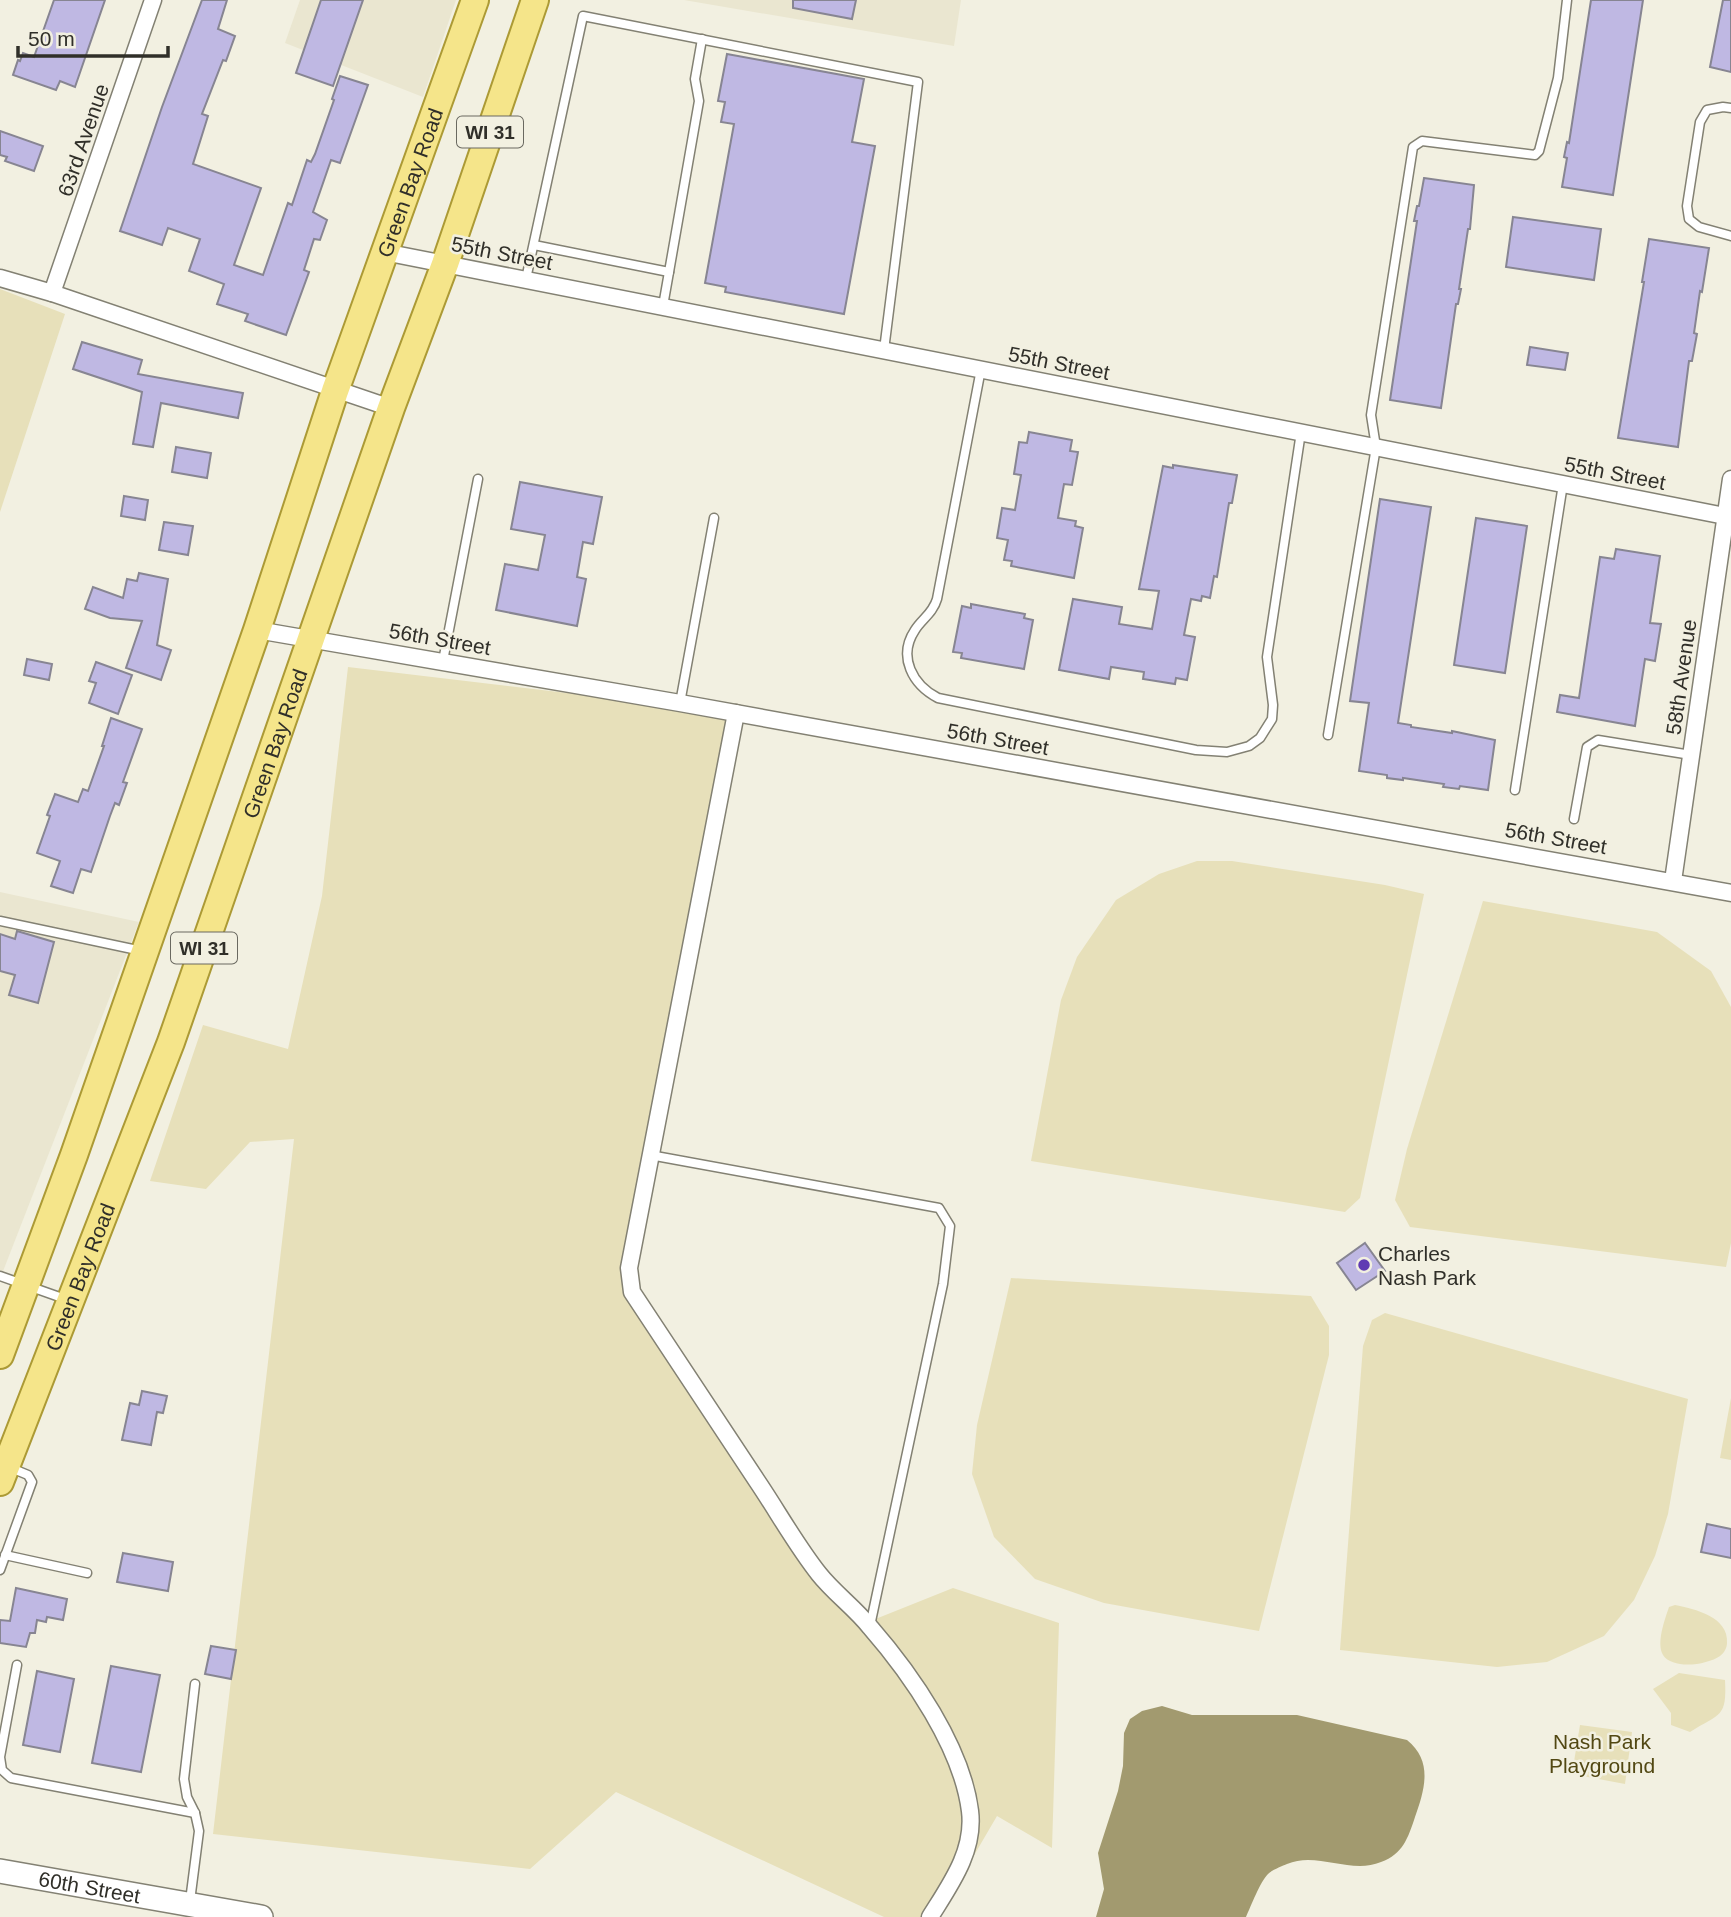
<svg xmlns="http://www.w3.org/2000/svg" width="1731" height="1917" font-family="Arial,sans-serif">
<style>
.built{fill:#eae6d0}
.green{fill:#e7e0ba}
.water{fill:#a29a6f}
.building{fill:#bfb8e3;stroke:#878592;stroke-width:2}
.lines{fill:none;stroke-linecap:round;stroke-linejoin:round}
.lane-casing{stroke:#838173;stroke-width:11}
.street-casing{stroke:#838173;stroke-width:19}
.secondary-casing{stroke:#838173;stroke-width:26}
.primary-casing{stroke:#ac9a35;stroke-width:30}
.lane{stroke:#fff;stroke-width:8}
.street{stroke:#fff;stroke-width:16}
.secondary{stroke:#fff;stroke-width:23}
.primary{stroke:#f5e58a;stroke-width:26}
.poi-dot{fill:#5f3bb3;stroke:#f2f0e1;stroke-width:2.5}
.labels{text-anchor:middle;dominant-baseline:central;stroke-width:5;stroke-linejoin:round;paint-order:stroke}
.shield{fill:#f2f0e1;stroke:#6a6960;stroke-width:2}
.shield-label{font-size:19px;font-weight:bold;fill:#302f29}
.street-label{font-size:21px;fill:#302f29;stroke:#f2f0e1}
.poi-label{font-size:21px;fill:#302f29;stroke:#f2f0e1;text-anchor:start}
.park-label{font-size:21px;fill:#524813;stroke:#f2f0e1}
</style>
<rect width="100%" height="100%" fill="#f2f0e1"/>
<g class="built">
<path d="M300,0H456L423,97L285,43Z"/>
<path d="M684,0H961L954,46Z"/>
<path d="M0,892L139,922L0,1279Z"/>
</g>
<g class="green">
<path d="M0,289L65,314L0,512Z"/>
<path d="M348,667L736,713L632,1291L819,1575L873,1620L953,1588L1059,1623L1052,1848L997,1816L938,1917H884L616,1792L530,1869L213,1834L294,1139L250,1142L206,1189L150,1181L203,1025L288,1049L322,896Z"/>
<path d="M1197,861H1232L1385,885L1424,894L1360,1198L1345,1212L1031,1161L1061,1000L1077,957L1116,900L1159,874Z"/>
<path d="M1483,901L1657,932L1711,971L1731,1007V1243L1726,1267L1410,1227L1395,1200L1407,1149Z"/>
<path d="M1011,1278L1311,1296L1329,1326V1355L1259,1631L1104,1603L1035,1579L994,1537L972,1474L977,1425Z"/>
<path d="M1385,1313L1688,1399L1668,1514L1655,1556L1634,1600L1604,1636L1547,1662L1497,1667L1340,1650L1363,1346L1372,1320Z"/>
<path d="M1731,1398V1460L1720,1458Z"/>
<path d="M1675,1605C1695,1609 1729,1617 1727,1643C1727,1648 1724,1653 1720,1656C1707,1665 1673,1670 1663,1655C1656,1643 1665,1619 1669,1607Z"/>
<path d="M1679,1673L1725,1680C1727,1718 1720,1713 1690,1732L1671,1725V1713L1653,1689Z"/>
<path d="M1580,1725L1632,1732L1625,1784L1572,1774Z"/>
</g>
<path class="water" d="M1162,1706L1192,1715H1297L1407,1740C1433,1761 1425,1789 1415,1817C1408,1838 1403,1854 1381,1862C1351,1875 1317,1851 1287,1864C1282,1866 1272,1870 1268,1874C1260,1882 1251,1906 1246,1917H1096L1104,1889L1098,1853L1118,1791L1123,1766L1124,1733L1130,1719L1142,1711Z"/>
<g class="building">
<path d="M54,0H105L75,87L60,81L56,90L13,75L18,60L20,61L23,53L34,57Z"/>
<path d="M202,0H227L218,29L235,36L226,61L223,60L202,114L208,116L193,164L261,188L234,265L263,275L288,203L292,205L307,160L311,162L315,154L334,100L332,99L340,76L368,85L340,163L331,160L313,212L327,220L320,240L314,239L304,270L309,272L286,335L245,321L248,314L217,304L224,284L189,271L200,239L168,228L162,245L120,231L162,107Z"/>
<path d="M321,0H363L333,86L296,73Z"/>
<path d="M793,0H856L852,19L793,8Z"/>
<path d="M1591,0H1643L1613,195L1562,187L1567,158L1564,157L1567,142L1569,143Z"/>
<path d="M1723,0H1731V72L1710,67Z"/>
<path d="M727,54L864,79L852,142L875,146L844,314L725,292L726,287L705,283L734,124L721,122L725,102L718,101Z"/>
<path d="M0,131L43,146L34,171L5,161L7,157L0,155Z"/>
<path d="M1424,178L1474,185L1470,229H1468L1459,289H1461L1458,304H1456L1441,408L1390,400L1417,221H1414L1417,206H1419Z"/>
<path d="M1513,217L1601,229L1594,280L1506,267Z"/>
<path d="M1649,239L1709,248L1702,292L1700,291L1694,333L1697,334L1692,361H1689L1678,447L1618,438L1644,282H1642Z"/>
<path d="M82,342L142,360L138,374L243,393L238,418L161,403L153,447L133,444L142,392L73,369Z"/>
<path d="M1530,347L1568,353L1565,370L1527,365Z"/>
<path d="M1029,432L1072,440L1070,451L1078,452L1072,485L1064,484L1058,518L1076,521L1075,526L1083,528L1074,578L1011,566L1012,561L1004,560L1008,540L997,538L1002,508L1015,510L1021,475L1014,474L1019,442L1027,443Z"/>
<path d="M176,447L211,453L207,478L172,472Z"/>
<path d="M1173,465L1237,475L1232,503H1229L1217,577L1214,576L1210,598L1202,596L1201,601L1191,599L1184,635L1195,637L1187,680L1176,678L1175,684L1143,679L1144,672L1111,667L1109,679L1059,670L1073,599L1122,607L1119,624L1152,629L1159,591L1139,589L1163,466L1173,468Z"/>
<path d="M520,482L602,497L593,544L583,542L577,577L586,579L577,626L496,610L505,564L538,570L545,535L511,529Z"/>
<path d="M124,496L148,500L145,520L121,516Z"/>
<path d="M1380,499L1431,507L1398,723L1411,725V727L1452,733V731L1495,740L1488,790L1460,786L1459,789L1443,787L1444,784L1403,778V780L1387,778V775L1359,771L1369,703L1350,701Z"/>
<path d="M1476,518L1527,526L1505,673L1454,665Z"/>
<path d="M164,522L193,526L188,555L159,550Z"/>
<path d="M1616,549L1660,556L1650,623L1661,624L1655,661L1645,659L1635,726L1557,712L1560,695L1579,698L1600,557L1614,559Z"/>
<path d="M139,573L168,579L157,645L171,650L161,680L126,668L142,621L110,618L85,609L93,587L123,598L127,579L137,581Z"/>
<path d="M971,604L1025,614L1024,618L1033,620L1024,669L961,658L962,653L953,652L962,606L971,608Z"/>
<path d="M27,659L52,664L49,680L24,675Z"/>
<path d="M96,662L132,675L118,714L89,703L96,683L89,681Z"/>
<path d="M111,718L142,729L123,782L127,783L119,805L115,803L110,816L91,872L81,869L73,893L51,886L60,861L37,853L50,816L47,815L55,794L78,802L83,789L88,791L104,746H102Z"/>
<path d="M17,931L54,942L38,1003L9,995L15,975L0,971V934L15,939Z"/>
<path d="M1365,1243L1385,1271L1356,1290L1337,1263Z"/>
<path d="M142,1391L167,1396L163,1413L157,1412L151,1445L122,1440L130,1403L139,1405Z"/>
<path d="M1707,1524L1731,1529V1558L1701,1552Z"/>
<path d="M123,1553L173,1562L168,1591L117,1582Z"/>
<path d="M16,1588L67,1599L63,1620L47,1617L46,1622L37,1620L35,1633H30L26,1647L0,1643V1620L10,1621Z"/>
<path d="M211,1646L236,1650L231,1679L205,1674Z"/>
<path d="M111,1666L160,1675L141,1772L92,1763Z"/>
<path d="M37,1671L74,1679L60,1752L23,1745Z"/>
</g>
<g class="lines">
<defs>
<g id="lane">
<path d="M1731,108L1723,107L1707,110L1700,122L1687,206L1689,219L1699,227L1731,236"/>
<path d="M534,245L669,272L663,306"/>
<path d="M669,272L699,101L695,79L702,39"/>
<path d="M526,279L583,16L918,82L884,350"/>
<path d="M981,369L937,599C933,613 922,619 915,630C897,657 913,685 938,698L1196,750L1227,752L1249,746L1260,738L1272,719L1273,705L1267,657L1301,432"/>
<path d="M443,661L478,479"/>
<path d="M680,703L714,518"/>
<path d="M1328,735L1376,447L1371,415L1413,147L1422,141L1535,155L1539,151L1558,78L1567,0"/>
<path d="M1515,790L1563,484"/>
<path d="M1574,819L1587,747L1598,740L1691,755"/>
<path d="M0,921L142,951"/>
<path d="M650,1155L939,1208L950,1226L943,1284L870,1626"/>
<path d="M0,1276L68,1300"/>
<path d="M5,1555L87,1573"/>
<path d="M0,1570L32,1482L28,1475L11,1468"/>
<path d="M17,1665L0,1757L2,1770L11,1778L195,1813"/>
<path d="M190,1901L199,1831L195,1813L187,1797L184,1779L195,1684"/>
</g>
<g id="street">
<path d="M384,252L1725,516"/>
<path d="M0,278L52,293L391,408"/>
<path d="M52,293L153,0"/>
<path d="M257,630L680,703L1731,893"/>
<path d="M736,713L629,1268L632,1292C674,1355 716,1418 757,1481C778,1512 796,1545 819,1574C834,1593 855,1608 870,1627C911,1674 962,1747 970,1811C975,1851 950,1885 930,1917"/>
<path d="M1673,881L1731,479"/>
</g>
<g id="secondary">
<path id="s1" d="M0,1871L261,1917"/>
</g>
<g id="primary">
<path id="s2" d="M0,1355L74,1155L257,630L335,391L475,0"/>
<path id="s3" d="M0,1482L171,1042L391,408L445,264L535,0"/>
</g>
</defs>
<use href="#lane" class="lane-casing"/>
<use href="#street" class="street-casing"/>
<use href="#secondary" class="secondary-casing"/>
<use href="#primary" class="primary-casing"/>
<use href="#lane" class="lane"/>
<use href="#street" class="street"/>
<use href="#secondary" class="secondary"/>
<use href="#primary" class="primary"/>
</g>
<circle class="poi-dot" cx="1364" cy="1265" r="7"/>
<g class="labels">
<g class="shield">
<rect x="457" y="116.5" width="66" height="31" rx="5"/>
<rect x="171" y="932.5" width="66" height="31" rx="5"/>
</g>
<g class="shield-label">
<text x="490" y="132">WI 31</text>
<text x="204" y="948">WI 31</text>
</g>
<g class="street-label">
<text transform="translate(83 140) rotate(-71)">63rd Avenue</text>
<text stroke="none"><textPath href="#s2" startOffset="1242">Green Bay Road</textPath></text>
<text transform="translate(502 253) rotate(11)">55th Street</text>
<text transform="translate(1059 363) rotate(11)">55th Street</text>
<text transform="translate(1615 473) rotate(11)">55th Street</text>
<text transform="translate(440 639) rotate(10)">56th Street</text>
<text transform="translate(1681 677) rotate(-82)">58th Avenue</text>
<text transform="translate(998 739) rotate(10)">56th Street</text>
<text stroke="none"><textPath href="#s3" startOffset="788">Green Bay Road</textPath></text>
<text transform="translate(1556 838) rotate(10)">56th Street</text>
<text stroke="none"><textPath href="#s3" startOffset="220">Green Bay Road</textPath></text>
<text stroke="none"><textPath href="#s1" startOffset="91">60th Street</textPath></text>
</g>
<g class="poi-label">
<text x="1378" y="1253">Charles<tspan x="1378" dy="24">Nash Park</tspan></text>
</g>
<g class="park-label">
<text x="1602" y="1741">Nash Park<tspan x="1602" dy="24">Playground</tspan></text>
</g>
</g>
<path d="M18 46v10h150v-10" fill="none" stroke="#302f29" stroke-width="3.5"/>
<text x="28" y="46" font-size="21" fill="#302f29" stroke="#f2f0e1" stroke-width="5" paint-order="stroke">50 m</text>
</svg>
